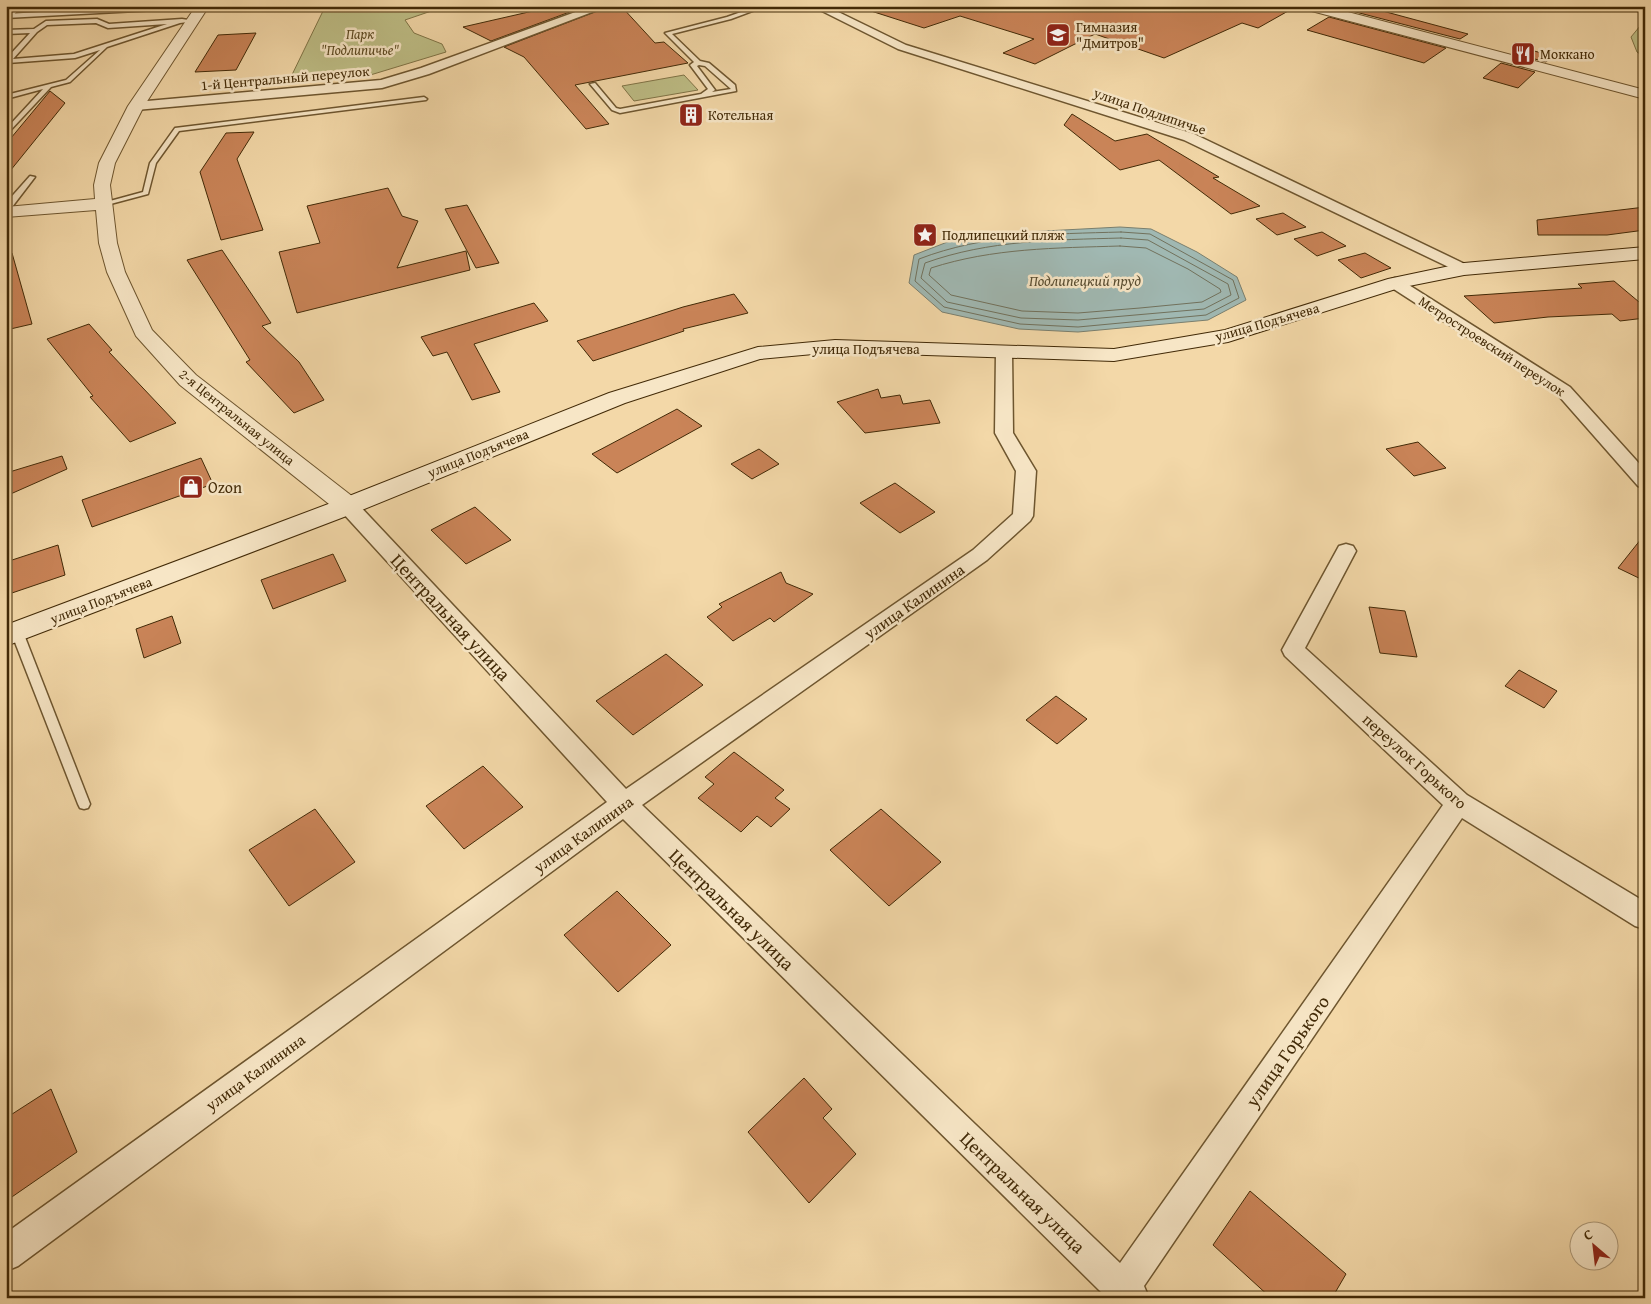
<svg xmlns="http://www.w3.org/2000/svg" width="1651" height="1304" font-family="'Gentium Book Plus',serif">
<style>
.green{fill:#bebe86;stroke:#807446}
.water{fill:#a0b8b2;stroke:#7a7f6e}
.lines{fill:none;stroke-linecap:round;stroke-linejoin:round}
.shore{stroke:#71715c;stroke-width:1}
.building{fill:#ca8458;stroke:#422a07}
.service-casing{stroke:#6e562f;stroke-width:3}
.pedestrian-casing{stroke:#6e562f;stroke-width:3}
.minor-casing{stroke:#6e562f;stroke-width:3}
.tertiary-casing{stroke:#6e562f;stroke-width:2}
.secondary-casing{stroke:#422a07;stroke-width:2}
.service{fill:#f7e6c6;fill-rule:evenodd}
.pedestrian{fill:#f7e6c6;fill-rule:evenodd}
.minor{fill:#f7e6c6;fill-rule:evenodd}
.tertiary{fill:#f7e6c6;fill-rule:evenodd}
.secondary{fill:#f7e6c6;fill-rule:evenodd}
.labels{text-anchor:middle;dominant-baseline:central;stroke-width:5;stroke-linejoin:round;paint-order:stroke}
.far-poi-label{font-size:14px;fill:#422a07;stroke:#f7e6c6;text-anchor:start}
.far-park-label{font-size:14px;font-style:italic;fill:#5b4820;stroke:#f7e6c6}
.far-street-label{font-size:14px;fill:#422a07;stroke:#f7e6c6}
.far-water-label{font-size:15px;font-style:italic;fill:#5a4e32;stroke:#f7e6c6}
.poi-label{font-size:16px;fill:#422a07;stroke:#f7e6c6;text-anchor:start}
.street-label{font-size:16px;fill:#422a07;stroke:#f7e6c6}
.near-street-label{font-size:19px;fill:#422a07;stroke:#f7e6c6}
</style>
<rect width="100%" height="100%" fill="#f3d8a8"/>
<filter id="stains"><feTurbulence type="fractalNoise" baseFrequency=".004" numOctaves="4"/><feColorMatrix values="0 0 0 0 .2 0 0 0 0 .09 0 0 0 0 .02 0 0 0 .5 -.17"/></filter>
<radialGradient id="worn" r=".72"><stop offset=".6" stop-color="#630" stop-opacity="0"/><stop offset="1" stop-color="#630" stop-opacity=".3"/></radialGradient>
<g class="green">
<path d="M348,6H446L405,20L414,33L442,44L446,52L367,76L288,83L323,11L346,10Z"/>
<path d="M1645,20V57L1637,52L1631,37Z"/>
<path d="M684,75L698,90L634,101L622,86Z"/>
</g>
<path class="water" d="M1120,227L1151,229L1197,252L1237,277L1246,300L1208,320L1078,332L1019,329L942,312L909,283L914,255L950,241L988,234Z"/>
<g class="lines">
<g class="shore">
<path d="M1121,232L1150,234L1233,280L1239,298L1206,315L1078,327L1020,324L944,307L915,281L919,259C984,234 1052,234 1121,232Z"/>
<path d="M1121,238L1148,240L1228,284L1231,295L1204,309L1078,320L1021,318L947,302L921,278L925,263C989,240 1054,240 1121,238Z"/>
<path d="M1120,246L1146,248L1188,269L1220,289L1221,292L1202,302L1140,308L1078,313L1022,311L951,295L929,275L931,268C993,248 1056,248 1120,246Z"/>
</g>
</g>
<g class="building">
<path d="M541,6H586L491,41L463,27L533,11Z"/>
<path d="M610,6H621L655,43L664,42L688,63L575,85L609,124L586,129L524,57L504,47Z"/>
<path d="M872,6H1297L1258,28L1242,23L1164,58L1095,34L1035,64L1003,53L1034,39L960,16L924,28L871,11Z"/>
<path d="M1348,6H1364L1468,34L1460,39L1344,9Z"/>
<path d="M1329,17L1446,48L1424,63L1307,30Z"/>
<path d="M256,33L236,70L195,72L218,35Z"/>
<path d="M1519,47L1553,56L1546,62L1512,53Z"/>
<path d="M1501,63L1535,72L1518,88L1483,78Z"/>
<path d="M50,91L65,103L6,176V144Z"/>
<path d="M1072,114L1115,141L1147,134L1219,177L1213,178L1260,206L1231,214L1159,160L1120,170L1064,125Z"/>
<path d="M254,132L237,159L263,230L221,240L200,172L226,133Z"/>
<path d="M388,188L402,216L418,221L397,268L466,251L470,270L297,313L279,252L320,243L307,206Z"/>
<path d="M467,205L499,263L476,268L445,209Z"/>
<path d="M1645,207V230L1607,235H1538L1537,220Z"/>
<path d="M1283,213L1306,227L1277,235L1256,219Z"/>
<path d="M1322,232L1346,246L1317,256L1294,239Z"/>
<path d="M222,250L271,323L262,326L299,362L324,400L294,413L246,362L250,360L187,260Z"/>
<path d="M12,253L32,324L6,330V254Z"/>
<path d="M1365,253L1391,268L1361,278L1338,260Z"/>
<path d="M1614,281L1645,307V318L1620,321L1612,314L1548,317L1494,323L1464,296L1582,288L1578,284Z"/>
<path d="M734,294L748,313L683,329L684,331L593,361L577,341L683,307Z"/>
<path d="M534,303L548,321L474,344L500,392L472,400L447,352L433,356L421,337Z"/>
<path d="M89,324L112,350L109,352L176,423L130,442L90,397L93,396L47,339Z"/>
<path d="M878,389L881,398L900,395L903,404L930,400L940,423L865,433L837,402Z"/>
<path d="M677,409L702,426L617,473L592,454Z"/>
<path d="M1418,442L1446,468L1414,476L1386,449Z"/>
<path d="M759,449L779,464L752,479L731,464Z"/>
<path d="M62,456L67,469L6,496V473Z"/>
<path d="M201,458L213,484L92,527L82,500Z"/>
<path d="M895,483L935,512L900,533L860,503Z"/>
<path d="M475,507L511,540L466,564L431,530Z"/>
<path d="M1645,534V581L1618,568Z"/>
<path d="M58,545L65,575L6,595V562Z"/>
<path d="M333,554L346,581L273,609L261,580Z"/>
<path d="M781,572L786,583L813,594L774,622L770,618L733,641L707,617L722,607L719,604Z"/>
<path d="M1369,607L1405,611L1417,657L1380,653Z"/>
<path d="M172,616L181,643L144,658L136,629Z"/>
<path d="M666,654L703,685L633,735L596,701Z"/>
<path d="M1519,670L1557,691L1544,708L1505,686Z"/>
<path d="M1056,696L1087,719L1057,744L1026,720Z"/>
<path d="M734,752L784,790L775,798L790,809L771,827L757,816L741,832L698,798L714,784L705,777Z"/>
<path d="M483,766L523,807L464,849L426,806Z"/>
<path d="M315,809L355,862L289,906L249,850Z"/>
<path d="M881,809L941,862L889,906L830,850Z"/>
<path d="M617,891L671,945L618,992L564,935Z"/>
<path d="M804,1078L832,1109L823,1118L856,1154L809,1203L748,1132Z"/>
<path d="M51,1089L77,1152L6,1201V1118Z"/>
<path d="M1250,1191L1346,1274L1332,1298H1271L1213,1245Z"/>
</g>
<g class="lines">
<defs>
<g id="service">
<path d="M16,6H21L13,16H9Z"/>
<path d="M758,6H766L731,19L672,34L700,61L709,63L735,85L736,91L620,113L612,110L590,84L595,83L616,108L620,109L701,94L708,89L690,65L694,62L665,33L727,17ZM699,65L705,66L731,89L712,92L715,90L697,66Z"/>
<path d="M97,19L109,24L182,19L195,21L180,23L107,47L70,82L51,87L6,135V129L43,89L6,99V95L66,80L100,50L75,58L8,63L6,59L30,33L6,34V30L34,29L46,21ZM96,23L108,28L167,24L74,54L13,59L37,32L47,25Z"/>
<path d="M424,97L427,99L426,100L179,131L156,163L148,194L103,206L99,204L143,192L150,163L175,128Z"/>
<path d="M30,176L35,177L12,207H6V203Z"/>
<path d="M17,628L23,632L90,804L88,808L84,809L80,808L78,804L11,632Z"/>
</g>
<path id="pedestrian" d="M145,6H197L193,8L6,18V14Z"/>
<g id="minor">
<path d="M592,6H608L429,74L382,88L136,110L130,106L136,102L381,80L421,68Z"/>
<path d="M812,6H826L906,45L1194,134L1469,266L1472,269L1469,272H1459L1184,140L898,49Z"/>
<path d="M1395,278L1401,280L1570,387L1645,470V488L1638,486L1558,395L1389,286L1387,283L1389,280Z"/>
<path d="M1004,347L1010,348L1012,352L1013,433L1036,471L1033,516L1030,521L987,560L642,805L1120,1263L1443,805L1285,656L1282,650L1339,546L1346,544L1353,546L1356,551L1305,648L1467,795L1645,902V929L1635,926L1462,818L1144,1286L1149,1298H1099L1101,1292L623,819L18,1266L6,1271V1233L607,802L341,511L338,506L341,501L348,499L355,501L626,789L973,550L1013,514L1016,471L995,433L996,352L998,348Z"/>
</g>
<g id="tertiary">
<path d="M196,6H209L144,106L115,163L110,185L117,243L125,272L152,330L196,375L357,500L360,506L357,512L348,514L339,512L180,385L136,336L107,272L99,243L96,210L6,217V207L95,199L94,185L99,163L128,106Z"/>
<path d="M1303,6H1325L1645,90V99L1304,9Z"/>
</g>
<path id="secondary" d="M1645,247V259L1464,275L1399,288L1228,342L1114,361L835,352L760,359L625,403L357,512L6,646V625L339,500L609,393L758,347L835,340L1114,349L1225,330L1388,279L1464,263Z"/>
</defs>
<use href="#service" class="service-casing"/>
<use href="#pedestrian" class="pedestrian-casing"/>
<use href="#minor" class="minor-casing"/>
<use href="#tertiary" class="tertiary-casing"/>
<use href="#secondary" class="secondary-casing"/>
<use href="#service" class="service"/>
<use href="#pedestrian" class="pedestrian"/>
<use href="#minor" class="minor"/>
<use href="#tertiary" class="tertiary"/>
<use href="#secondary" class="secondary"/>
</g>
<defs>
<symbol id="school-square" viewBox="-11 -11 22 22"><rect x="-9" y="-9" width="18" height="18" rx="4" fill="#8f2418" stroke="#f7e6c6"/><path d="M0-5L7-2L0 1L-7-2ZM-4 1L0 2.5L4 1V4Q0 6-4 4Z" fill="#fff"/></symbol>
<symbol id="restaurant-square" viewBox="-11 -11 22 22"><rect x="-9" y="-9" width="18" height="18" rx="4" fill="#8f2418" stroke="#f7e6c6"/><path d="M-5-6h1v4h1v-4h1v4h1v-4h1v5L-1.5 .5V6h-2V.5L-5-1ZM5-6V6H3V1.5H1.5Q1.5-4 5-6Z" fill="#fff"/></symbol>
<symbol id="building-square" viewBox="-11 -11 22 22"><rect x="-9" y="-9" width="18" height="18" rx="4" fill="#8f2418" stroke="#f7e6c6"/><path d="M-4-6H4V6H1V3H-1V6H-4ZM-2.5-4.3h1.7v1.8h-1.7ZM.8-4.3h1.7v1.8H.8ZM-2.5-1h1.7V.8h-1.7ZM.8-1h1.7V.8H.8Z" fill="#fff"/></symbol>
<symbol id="sight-square" viewBox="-11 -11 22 22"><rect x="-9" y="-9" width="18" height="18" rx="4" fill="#8f2418" stroke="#f7e6c6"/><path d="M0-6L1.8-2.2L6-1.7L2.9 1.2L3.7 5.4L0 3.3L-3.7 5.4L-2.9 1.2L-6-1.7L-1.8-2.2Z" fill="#fff"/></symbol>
<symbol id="shop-square" viewBox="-11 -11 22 22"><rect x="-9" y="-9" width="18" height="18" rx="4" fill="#8f2418" stroke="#f7e6c6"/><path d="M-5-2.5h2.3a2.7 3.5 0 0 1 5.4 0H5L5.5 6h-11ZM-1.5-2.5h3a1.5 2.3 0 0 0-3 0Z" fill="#fff"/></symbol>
</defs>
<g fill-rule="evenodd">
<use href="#school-square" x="1044" y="21" width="28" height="28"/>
<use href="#restaurant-square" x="1509" y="40" width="28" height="28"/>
<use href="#building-square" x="677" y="101" width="28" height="28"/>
<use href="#sight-square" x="911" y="221" width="28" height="28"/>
<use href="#shop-square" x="177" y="473" width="28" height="28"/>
</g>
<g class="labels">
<g class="far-poi-label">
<text x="1076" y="27">Гимназия<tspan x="1076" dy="16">"Дмитров"</tspan></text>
<text x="1540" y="54">Моккано</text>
<text x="708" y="115">Котельная</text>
<text x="942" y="235">Подлипецкий пляж</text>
</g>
<g class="far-park-label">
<text x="360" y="34">Парк<tspan x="360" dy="16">"Подлипичье"</tspan></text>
</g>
<g class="far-street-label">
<text transform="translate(285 78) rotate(-5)">1-й Центральный переулок</text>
<text transform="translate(1150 111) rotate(19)">улица Подлипичье</text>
<text transform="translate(1267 322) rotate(-16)">улица Подъячева</text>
<text transform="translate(1492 346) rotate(33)">Метростроевский переулок</text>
<text x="866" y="349">улица Подъячева</text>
<text transform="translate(237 417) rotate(39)">2-я Центральная улица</text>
<text transform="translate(478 453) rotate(-22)">улица Подъячева</text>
<text transform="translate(101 600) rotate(-21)">улица Подъячева</text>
</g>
<g class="far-water-label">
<text x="1085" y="280">Подлипецкий пруд</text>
</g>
<g class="poi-label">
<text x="208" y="487">Ozon</text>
</g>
<g class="street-label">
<text transform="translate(914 601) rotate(-35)">улица Калинина</text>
<text transform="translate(1415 761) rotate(42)">переулок Горького</text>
<text transform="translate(583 834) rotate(-36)">улица Калинина</text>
<text transform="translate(255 1072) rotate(-36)">улица Калинина</text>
</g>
<g class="near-street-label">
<text transform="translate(451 617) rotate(47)">Центральная улица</text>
<text transform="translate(732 909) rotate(44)">Центральная улица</text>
<text transform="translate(1287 1051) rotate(-55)">улица Горького</text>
<text transform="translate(1023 1192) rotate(44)">Центральная улица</text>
</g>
</g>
<rect width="1651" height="1304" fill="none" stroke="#f3d8a8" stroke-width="25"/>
<rect x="8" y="8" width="1636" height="1289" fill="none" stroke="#422a07" stroke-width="2.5"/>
<rect x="12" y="12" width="1626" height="1279" fill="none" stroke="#422a07"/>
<g transform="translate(1594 1246) rotate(332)"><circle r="24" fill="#f7e6c6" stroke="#af9b7a"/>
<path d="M0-4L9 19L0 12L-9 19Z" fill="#8f2418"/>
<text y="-8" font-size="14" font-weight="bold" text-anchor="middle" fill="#422a07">С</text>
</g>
<rect width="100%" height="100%" filter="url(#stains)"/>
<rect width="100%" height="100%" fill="url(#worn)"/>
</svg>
